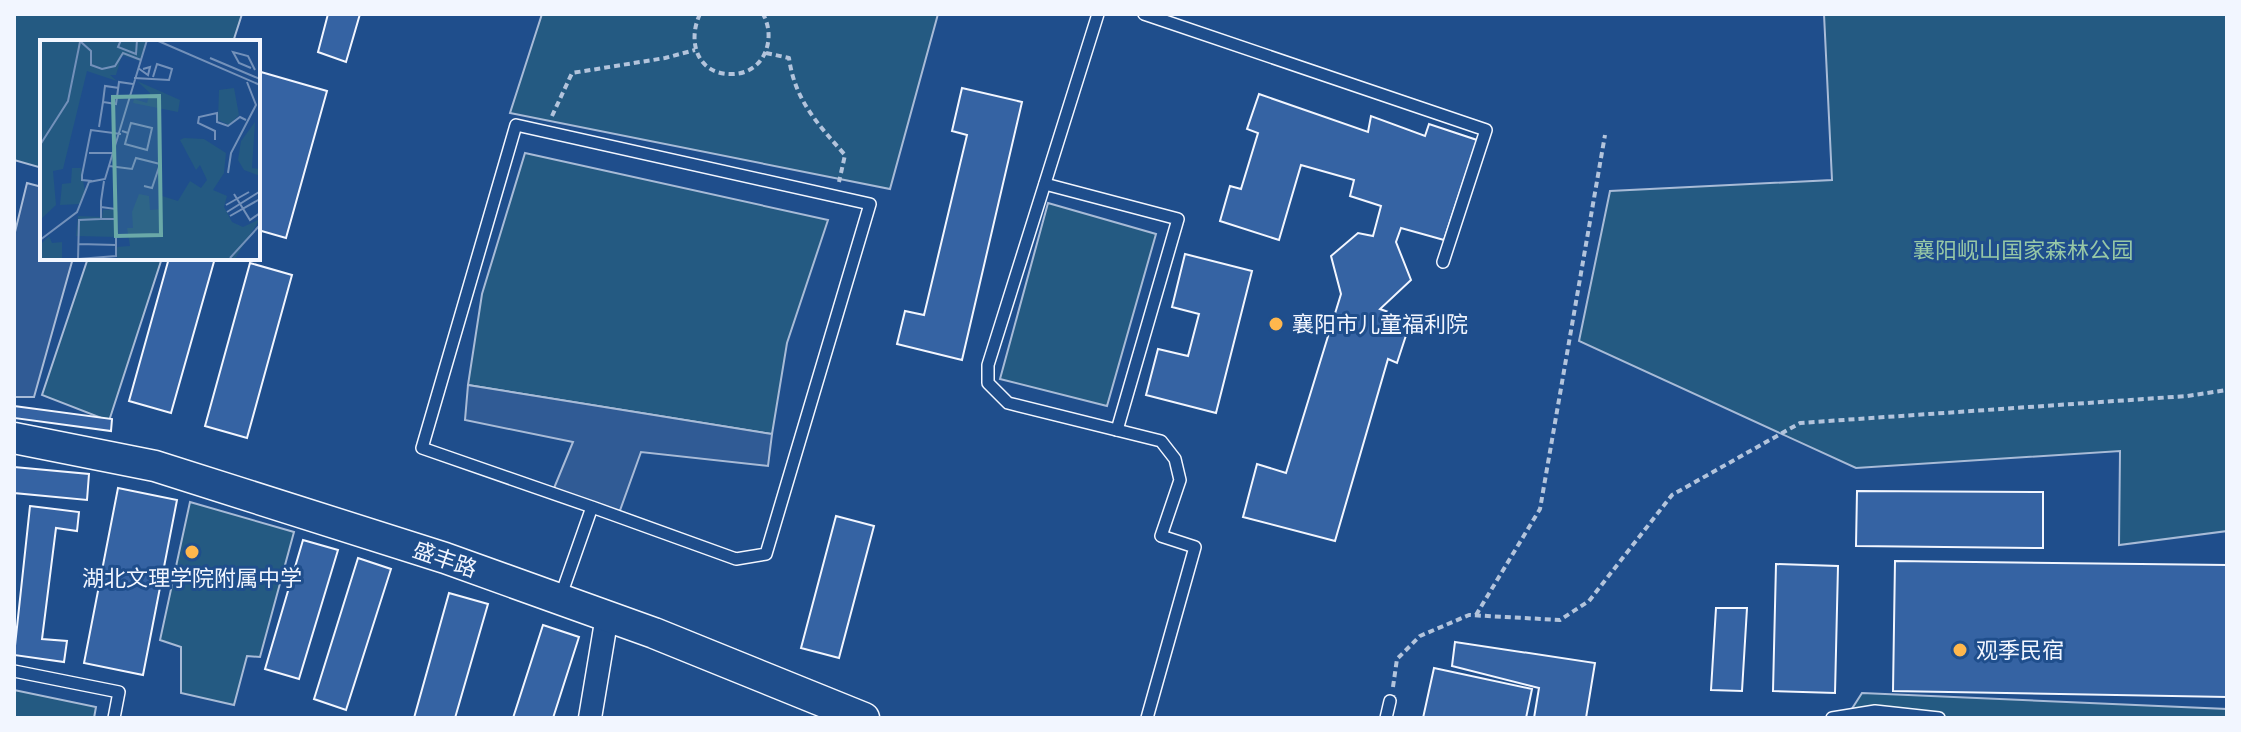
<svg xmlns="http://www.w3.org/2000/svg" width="2241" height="732" font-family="'Titillium Web','Noto Sans SC',sans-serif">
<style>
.green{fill:#245a82;stroke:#a8bbd7;stroke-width:2}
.parking{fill:#305b95;stroke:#a8bbd7;stroke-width:2}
.building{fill:#3563a3;stroke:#f2f6ff;stroke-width:2}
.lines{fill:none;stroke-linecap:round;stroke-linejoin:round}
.lane-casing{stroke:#f2f6ff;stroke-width:14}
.street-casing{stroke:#f2f6ff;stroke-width:25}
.secondary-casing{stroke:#f2f6ff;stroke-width:33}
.path{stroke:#b3c4dc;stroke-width:4;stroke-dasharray:6 4;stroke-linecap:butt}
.lane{stroke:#1f4e8c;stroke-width:11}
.street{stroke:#1f4e8c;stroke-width:22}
.secondary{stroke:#1f4e8c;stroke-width:30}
.poi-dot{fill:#ffb74d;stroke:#1f4e8c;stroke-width:3}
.labels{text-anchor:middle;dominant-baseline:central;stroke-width:6;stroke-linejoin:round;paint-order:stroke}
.park-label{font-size:22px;fill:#97c8a6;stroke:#1f4e8c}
.poi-label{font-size:22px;fill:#f2f6ff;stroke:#1f4e8c;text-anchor:start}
.street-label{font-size:22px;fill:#f2f6ff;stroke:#1f4e8c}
.inset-road{fill:none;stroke:#7391ba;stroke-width:2}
.view{fill:#6aa9a8;fill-opacity:0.15;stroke:#6aa9a8;stroke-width:4}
.inset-edge{fill:none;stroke:#f2f6ff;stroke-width:4}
</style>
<rect width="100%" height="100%" fill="#1f4e8c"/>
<g class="green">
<path d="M14,14H242L233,42H42V168L14,160Z"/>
<path d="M542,14H938L890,189L510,113Z"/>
<path d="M1824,14H2227V531L2119,545L2120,451L1856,468L1579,341L1610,191L1832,180Z"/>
<path d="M525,153L828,220L787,343L772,434L468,385L482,294Z"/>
<path d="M1048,203L1156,234L1107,406L1000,379Z"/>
<path d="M88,258H162L109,421L42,395Z"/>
<path d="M190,502L294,532L260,657L247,656L234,705L181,693V647L160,640Z"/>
<path d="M14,690L96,707L94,718H14Z"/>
<path d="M1862,693L2227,709V718H1846Z"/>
</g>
<g class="parking">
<path d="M27,183L42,187V258H73L34,397H14V236Z"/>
<path d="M468,385L772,434L768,466L641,452L618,516L552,493L573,442L465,420Z"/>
</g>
<g class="building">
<path d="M328,14H360L346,62L318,52Z"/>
<path d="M261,72L327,91L286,238L258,230V84Z"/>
<path d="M962,88L1022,102L962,360L897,344L905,311L924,315L967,135L952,131Z"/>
<path d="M1259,94L1368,132L1371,116L1425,136L1429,124L1477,140L1444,240L1401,228L1396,242L1411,280L1380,309L1411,320L1397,363L1388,359L1335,541L1243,517L1257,464L1286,473L1341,294L1331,256L1358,233L1373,236L1381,206L1350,196L1354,180L1301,165L1279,240L1220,221L1230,186L1241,189L1258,133L1247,129Z"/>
<path d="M1185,254L1252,271L1216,413L1146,395L1158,349L1188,356L1199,314L1172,307Z"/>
<path d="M169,258H215L171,413L129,401Z"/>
<path d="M250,263L292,275L247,438L205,426Z"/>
<path d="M14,406L112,419L111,431L14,418Z"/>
<path d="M14,467L89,474L87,500L14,493Z"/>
<path d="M118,488L177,500L143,675L84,663Z"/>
<path d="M1857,491L2043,492V548L1856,546Z"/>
<path d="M30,506L79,512L77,531L56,528L42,639L67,641L64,662L14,655Z"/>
<path d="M836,516L874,526L839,658L801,648Z"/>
<path d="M303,540L338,550L299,679L265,669Z"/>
<path d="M358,558L391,569L346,710L314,699Z"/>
<path d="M1895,561L2227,565V697L1893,691Z"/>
<path d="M1776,564L1838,566L1835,693L1773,691Z"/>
<path d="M449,593L488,604L455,718H414Z"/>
<path d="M1716,608H1747L1742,691L1711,690Z"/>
<path d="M543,625L579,637L553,718H513Z"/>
<path d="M1455,642L1595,663L1586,718H1534L1539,688L1452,666Z"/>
<path d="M1434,668L1532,689L1526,718H1423Z"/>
</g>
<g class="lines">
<defs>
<g id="lane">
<path d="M1098,14L988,365V383L1008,403L1161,441L1175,459L1180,480L1161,536L1195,547L1147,718"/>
<path d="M1144,14L1486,130L1443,262"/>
<path d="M1045,184L1178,219L1117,430"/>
<path d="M560,598L592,507L422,448L516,125L870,204L766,554L736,559L592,507"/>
<path d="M14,671L119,692L114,718"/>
<path d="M1386,718L1390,701"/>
<path d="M1832,718L1875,711L1939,718"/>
</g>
<path id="street" d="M590,718L607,616"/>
<path id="secondary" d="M14,438L155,466L445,558L654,633L864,718"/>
</defs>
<use href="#lane" class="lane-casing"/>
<use href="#street" class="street-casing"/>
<use href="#secondary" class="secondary-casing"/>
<g class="path">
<path d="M700,14C687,41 697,75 732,74C764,74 777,39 763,14"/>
<path d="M766,53L789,58C795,101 818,124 845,155L839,182"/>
<path d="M552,116L572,73L665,58L695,50"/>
<path d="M1476,615L1540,509L1605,135"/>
<path d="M1393,687L1397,659L1420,636L1469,615L1560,620L1589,601L1672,495L1800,423L2187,396L2227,390"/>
</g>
<use href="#lane" class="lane"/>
<use href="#street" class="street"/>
<use href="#secondary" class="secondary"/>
</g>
<g class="poi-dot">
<circle cx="1276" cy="324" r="8"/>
<circle cx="192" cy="552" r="8"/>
<circle cx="1960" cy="650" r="8"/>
</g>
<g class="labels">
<g class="park-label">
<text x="2023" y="250">襄阳岘山国家森林公园</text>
</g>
<g class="poi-label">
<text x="1292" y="324">襄阳市儿童福利院</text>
<text x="192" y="578" text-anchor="middle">湖北文理学院附属中学</text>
<text x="1976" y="650">观季民宿</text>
</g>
<g class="street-label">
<text transform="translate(445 559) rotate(19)">盛丰路</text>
</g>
</g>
<g transform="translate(40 40)">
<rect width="220" height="220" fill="#1f4e8c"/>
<path d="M0,0H107L100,21L82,15L76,35H70L77,41L47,31L23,129L13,131L16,165L0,180ZM97,41L140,60L138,72L93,63L94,59L107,63L110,53ZM194,48L199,75L189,85L178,80L179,50ZM215,82L212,128L220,129V136L204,130L198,120L201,101ZM144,98L164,99L186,113L184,133L173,150L187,156L184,167L192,182L203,187L220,179L194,220H77V207L90,206L87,188H93L92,172L99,154L109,156L110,170L122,169V156L138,161L150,141L161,148L167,140L160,125L156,130L140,100ZM32,128H41L45,152L40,164L20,165L22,144L31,143ZM73,169L78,172L77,197L36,196L38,176L62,177L63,170ZM9,196L12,203L22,202V220H0V205Z" fill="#245a82"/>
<path class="inset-road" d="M81,0L78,7L96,14L97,0M116,0L220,45M41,2L51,11V25L62,29L75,26L83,13L101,20M170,18L220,39M98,28L108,35L110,27L103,29M211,28L199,23L193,12L208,16L215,30M94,38L129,40L132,29L117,24L113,37M79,48L65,46L63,62L76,64L77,57L79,42L93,44M59,87L63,62M82,91L88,93L91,83L112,88L107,110L85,104L88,93M175,100V91L158,83L159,77L177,73V82L188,86L200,77L206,80M0,105L28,61L40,2M49,113H74M69,126L92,129L96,118L120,124L112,148L104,146M188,133L191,113L216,65L207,42M52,141L42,140V135L51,90L81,94M194,154L210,180L220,173M186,165L209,152M61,167L76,169L75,179H61V161L64,141M187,172L219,152M190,176L220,159M61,179L39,180L38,219L76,216V177M0,200L37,172L49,142L65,139L107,0M39,204L76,205M190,218L220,185"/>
<path class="view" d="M119,56L121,195L76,196L73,57Z"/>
<rect width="220" height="220" class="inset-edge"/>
</g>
<rect width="2241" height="732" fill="none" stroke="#f2f6ff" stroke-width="32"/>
</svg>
